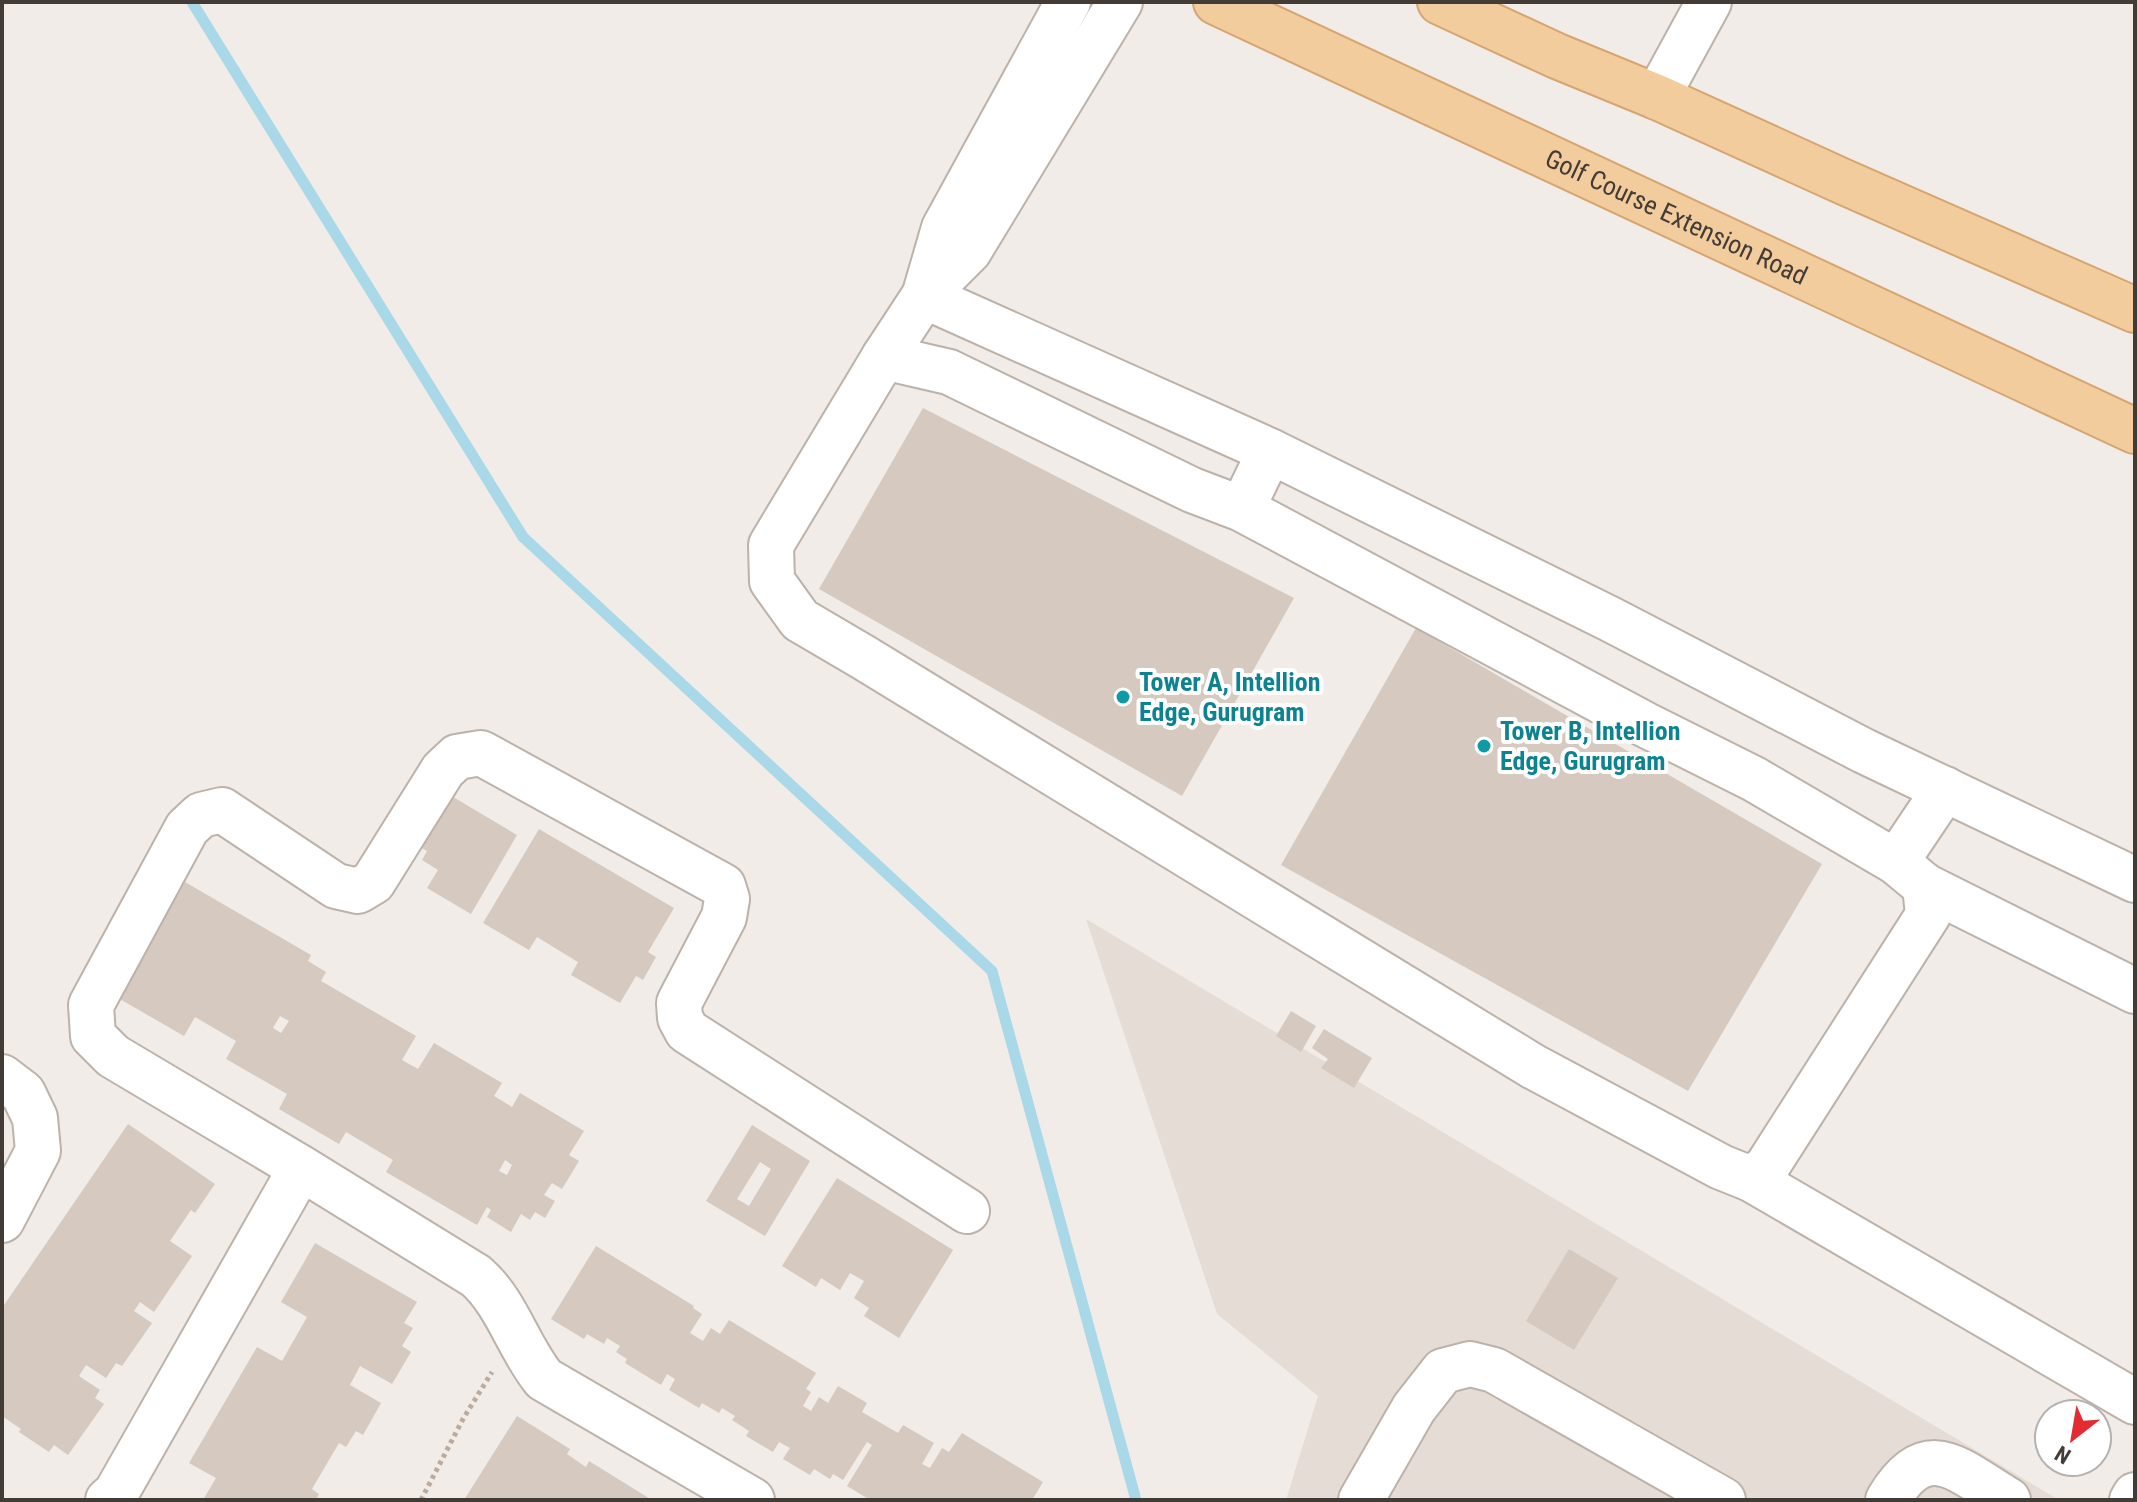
<svg xmlns="http://www.w3.org/2000/svg" width="2137" height="1502" font-family="'Roboto Condensed',sans-serif">
<style>
.residential{fill:#e5ddd5}
.lines{fill:none;stroke-linecap:round;stroke-linejoin:round}
.stream{stroke:#a9d9e8;stroke-width:11}
.building{fill:#d5c9c0;fill-rule:evenodd}
.minor-casing{stroke:#bcb2aa;stroke-width:48}
.major-casing{stroke:#d6a570;stroke-width:48}
.path{stroke:#bcab9d;stroke-width:5;stroke-dasharray:4 4;stroke-linecap:butt}
.minor{stroke:#fff;stroke-width:44}
.major{stroke:#f3cc9e;stroke-width:44}
.culture-dot{fill:#0f9aa8;stroke:#fff;stroke-width:3}
.labels{text-anchor:middle;dominant-baseline:central;stroke-width:8;stroke-linejoin:round;paint-order:stroke}
.street-label{font-size:26px;fill:#433c36;stroke:#fff}
.culture-label{font-size:26px;font-weight:bold;fill:#0d838f;stroke:#fff;text-anchor:start}
</style>
<rect width="100%" height="100%" fill="#f1ece7"/>
<path class="residential" d="M1086,919L2059,1500H1286L1318,1396L1217,1314Z"/>
<g class="lines">
<path class="stream" d="M192,2L523,537L992,971L1136,1500"/>
</g>
<g class="building">
<path d="M923,408L1294,598L1182,796L819,589Z"/>
<path d="M1416,628L1822,864L1688,1091L1281,865Z"/>
<path d="M443,791L517,835L471,914L427,888L438,870L422,860L427,851L413,843Z"/>
<path d="M539,829L674,908L648,952L656,957L643,980L636,976L620,1003L571,975L578,962L537,937L529,950L483,923Z"/>
<path d="M185,882L311,955L308,961L326,972L321,981L416,1036L402,1060L418,1069L434,1043L502,1083L494,1096L512,1107L520,1093L584,1131L569,1155L579,1161L562,1189L552,1183L544,1195L555,1201L545,1218L535,1212L530,1220L521,1214L511,1232L487,1217L491,1210L487,1207L477,1225L386,1172L393,1160L346,1132L339,1144L279,1109L287,1094L226,1059L236,1041L195,1017L184,1036L118,998ZM280,1016L289,1021L281,1033L273,1028ZM505,1160L512,1165L507,1175L499,1171Z"/>
<path d="M1291,1011L1316,1026L1301,1052L1276,1036Z"/>
<path d="M1324,1029L1372,1058L1354,1088L1321,1068L1328,1059L1312,1048Z"/>
<path d="M128,1124L215,1184L195,1213L191,1210L170,1241L192,1256L154,1312L140,1302L134,1311L152,1323L122,1366L116,1363L106,1378L86,1365L79,1376L100,1390L95,1398L104,1404L68,1455L54,1445L49,1452L19,1432L21,1429L2,1416V1308Z"/>
<path d="M752,1125L810,1161L765,1236L706,1201ZM760,1162L771,1169L749,1206L737,1199Z"/>
<path d="M837,1178L953,1250L899,1338L864,1316L869,1308L854,1298L864,1281L850,1273L840,1290L821,1278L816,1287L782,1266Z"/>
<path d="M315,1243L417,1302L404,1323L413,1328L402,1346L411,1352L392,1384L360,1366L350,1385L381,1403L363,1435L356,1431L346,1447L339,1443L312,1489L319,1494L316,1500H203L216,1478L189,1463L257,1347L282,1361L307,1317L281,1302Z"/>
<path d="M596,1246L694,1306L693,1308L702,1314L690,1333L703,1341L711,1328L720,1334L729,1320L816,1373L806,1389L811,1392L803,1406L811,1411L819,1397L828,1403L838,1386L867,1403L862,1412L898,1433L903,1425L934,1443L922,1464L930,1468L942,1448L949,1452L962,1433L1043,1482L1032,1500H870L847,1486L872,1445L867,1442L843,1480L833,1474L830,1479L814,1469L810,1475L783,1459L790,1448L779,1442L773,1452L746,1436L749,1431L732,1420L735,1416L722,1408L719,1413L702,1403L699,1408L669,1390L675,1379L667,1374L661,1385L625,1363L627,1359L616,1352L620,1346L607,1338L604,1344L587,1334L584,1339L551,1319Z"/>
<path d="M1569,1249L1618,1278L1574,1350L1526,1321Z"/>
<path d="M517,1416L570,1449L567,1454L586,1467L589,1461L652,1500H464Z"/>
</g>
<g class="lines">
<defs>
<g id="minor">
<path d="M1657,97L1709,2"/>
<path d="M926,290L944,228L1068,2"/>
<path d="M924,296L1270,451L1610,619L1864,751L2135,880"/>
<path d="M884,357L924,296L969,251L1120,2"/>
<path d="M1242,509L1646,725L1754,779L1896,862L1925,886L1928,915L1766,1168L1751,1179L1721,1167L1534,1067L863,657L800,620L772,581L771,545L884,357L949,372L1192,490L1242,509L1270,451"/>
<path d="M1896,862L1945,789"/>
<path d="M1925,886L2135,991"/>
<path d="M2,1077L23,1093L35,1118L38,1151L2,1220"/>
<path d="M1751,1179L2135,1402"/>
<path d="M108,1500L116,1493L301,1168"/>
<path d="M752,1500L544,1379C518,1347 507,1303 476,1276L301,1168L113,1056L93,1036L91,1005L187,828L201,815L222,810L336,886L358,891L373,882L443,770L457,757L481,753L723,886L727,899L724,917L679,1003L680,1018L687,1031L967,1211"/>
<path d="M1361,1500L1414,1408L1443,1371L1470,1364L1494,1370L1723,1500"/>
<path d="M1888,1500C1927,1434 1959,1471 2008,1500"/>
<path d="M2132,1500L2135,1495"/>
</g>
<g id="major">
<path id="s1" d="M1216,2L2135,431"/>
<path d="M1440,2L1557,56L1657,97L1844,182L2135,310"/>
</g>
</defs>
<use href="#minor" class="minor-casing"/>
<use href="#major" class="major-casing"/>
<path class="path" d="M421,1500L463,1419L492,1372"/>
<use href="#minor" class="minor"/>
<use href="#major" class="major"/>
</g>
<g class="culture-dot">
<circle cx="1123" cy="697" r="8"/>
<circle cx="1484" cy="746" r="8"/>
</g>
<g class="labels">
<g class="street-label">
<text stroke="none"><textPath href="#s1" startOffset="508">Golf Course Extension Road</textPath></text>
</g>
<g class="culture-label">
<text x="1139" y="682">Tower A, Intellion<tspan x="1139" dy="30">Edge, Gurugram</tspan></text>
<text x="1500" y="731">Tower B, Intellion<tspan x="1500" dy="30">Edge, Gurugram</tspan></text>
</g>
</g>
<rect width="2137" height="1502" fill="none" stroke="#433c36" stroke-width="8"/>
<g transform="translate(2073 1438) rotate(211)"><circle r="38" fill="#ffffff" stroke="#b4b1af" stroke-width="2"/>
<path d="M0-6L14 30L0 20L-14 30Z" fill="#e22c31"/>
<text y="-12" font-size="22" font-weight="bold" text-anchor="middle" fill="#433c36">N</text>
</g>
</svg>
